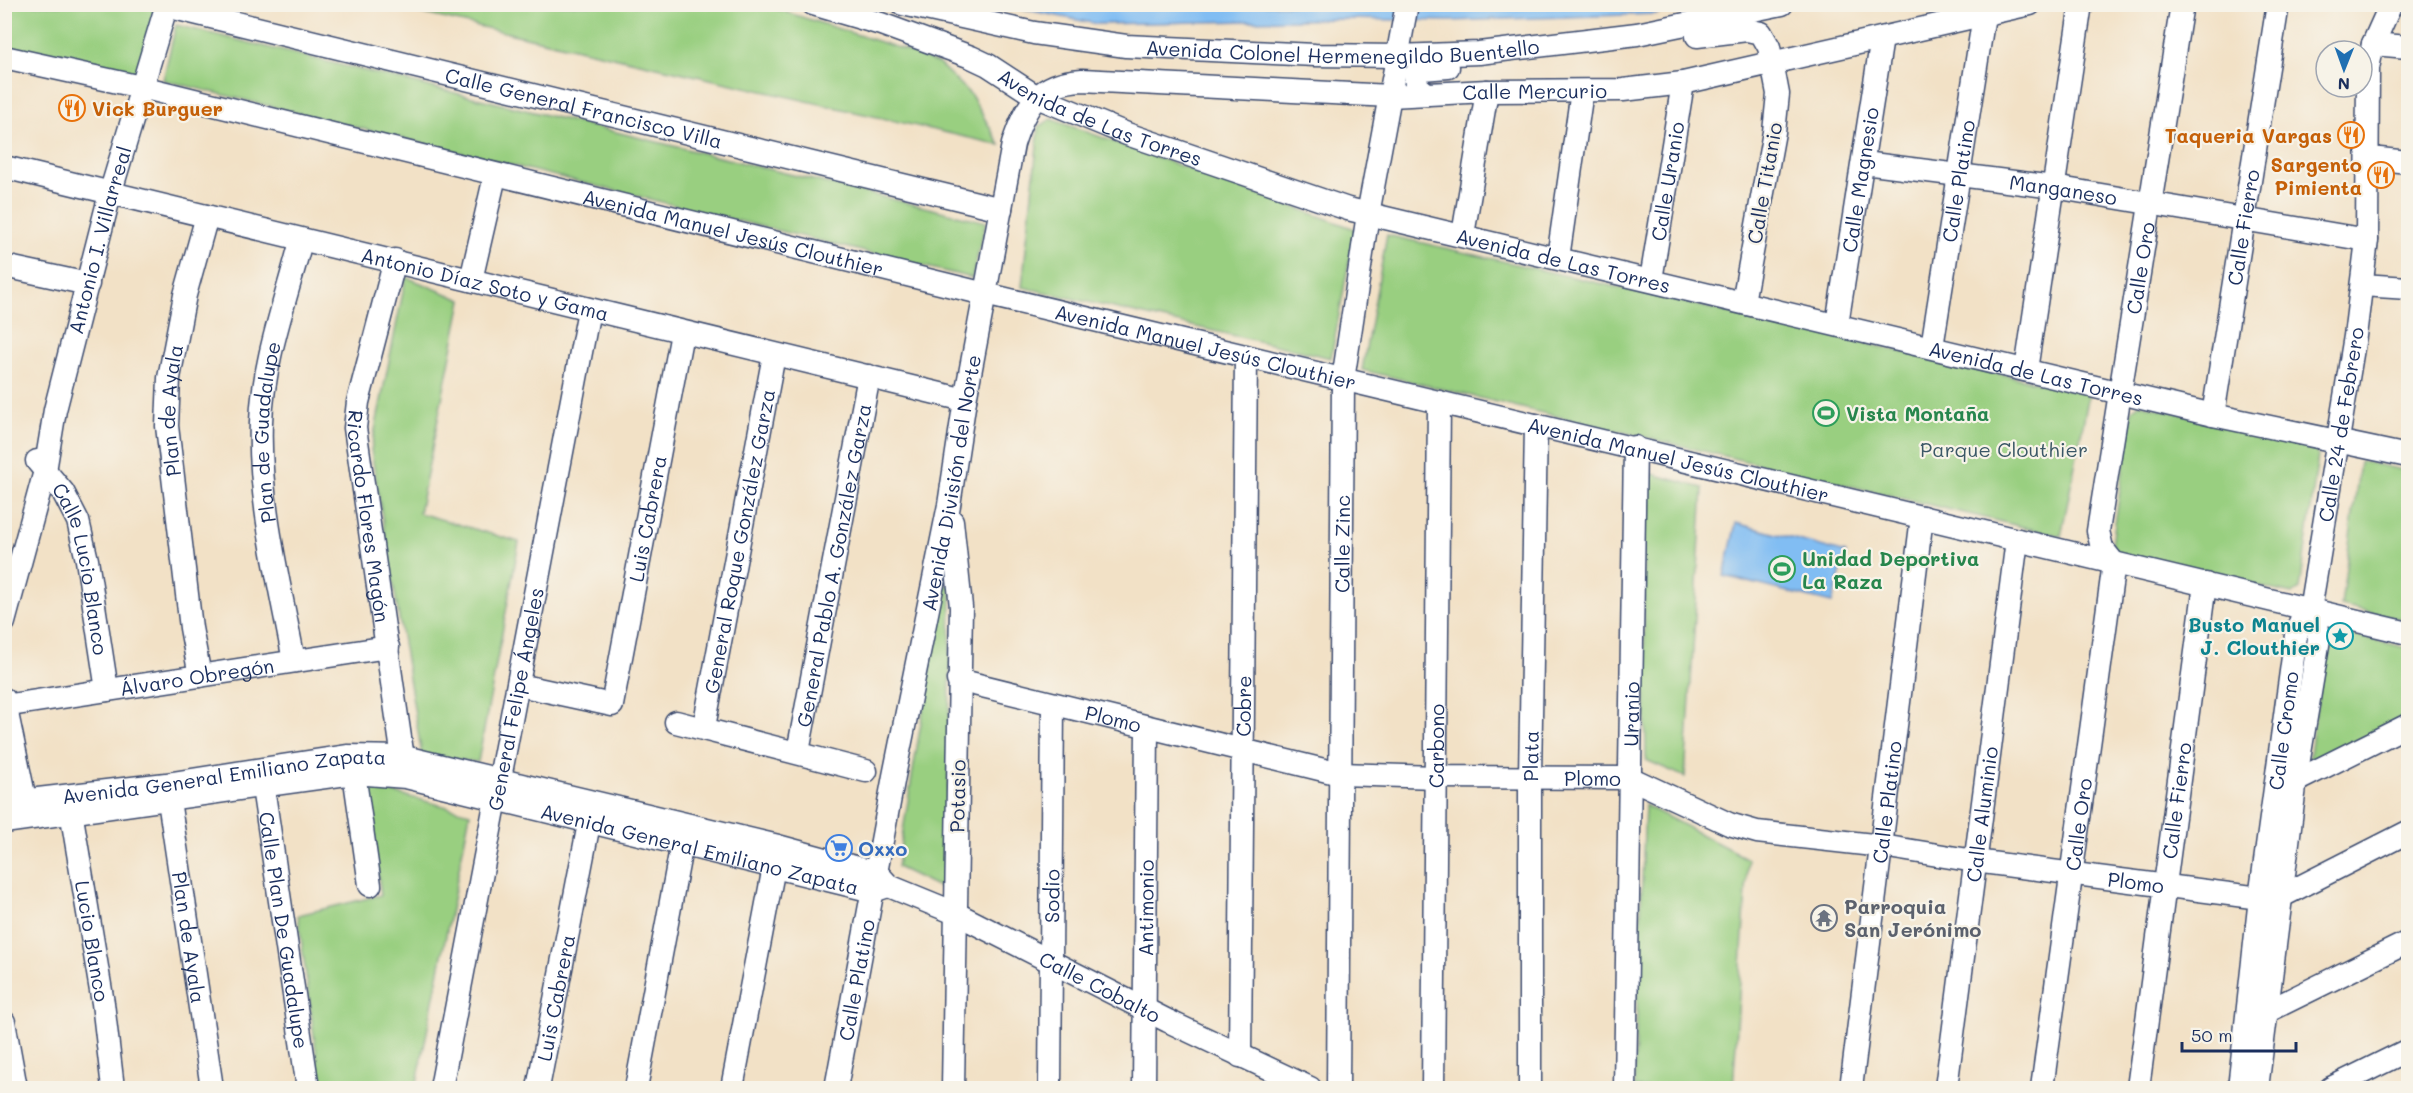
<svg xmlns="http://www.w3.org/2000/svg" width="2413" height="1093" font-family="Mali,sans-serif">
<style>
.green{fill:#99cf80;stroke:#5a7f6f;stroke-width:1.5}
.water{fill:#81bdf3;stroke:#4e76a8;stroke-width:1.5}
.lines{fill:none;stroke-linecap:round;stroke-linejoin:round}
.minor-casing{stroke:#3b4a6e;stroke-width:25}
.minor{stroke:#fff;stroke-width:22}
.labels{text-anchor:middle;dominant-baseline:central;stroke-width:4.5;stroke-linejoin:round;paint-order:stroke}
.street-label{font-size:20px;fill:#1b2f5e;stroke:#f7f3e8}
.food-label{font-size:20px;font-weight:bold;fill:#c56008;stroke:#f7f3e8;text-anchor:end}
.leisure-label{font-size:20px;font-weight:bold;fill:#27864d;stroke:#f7f3e8;text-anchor:start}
.park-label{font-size:20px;fill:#3a5766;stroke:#f7f3e8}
.culture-label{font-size:20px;font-weight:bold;fill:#0d838f;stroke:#f7f3e8;text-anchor:end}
.shop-label{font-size:20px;font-weight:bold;fill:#366cbe;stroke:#f7f3e8;text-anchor:start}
.worship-label{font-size:20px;font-weight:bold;fill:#5b616d;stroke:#f7f3e8;text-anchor:start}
</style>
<rect width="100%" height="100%" fill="#f7f3e8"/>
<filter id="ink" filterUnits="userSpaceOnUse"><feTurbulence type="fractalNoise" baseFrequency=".0167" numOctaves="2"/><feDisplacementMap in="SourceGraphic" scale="12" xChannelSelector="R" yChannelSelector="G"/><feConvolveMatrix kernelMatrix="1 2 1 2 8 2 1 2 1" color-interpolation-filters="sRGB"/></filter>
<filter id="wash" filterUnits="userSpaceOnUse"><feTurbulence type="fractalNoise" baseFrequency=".008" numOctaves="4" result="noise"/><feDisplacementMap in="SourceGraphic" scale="24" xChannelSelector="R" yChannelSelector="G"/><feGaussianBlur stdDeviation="1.35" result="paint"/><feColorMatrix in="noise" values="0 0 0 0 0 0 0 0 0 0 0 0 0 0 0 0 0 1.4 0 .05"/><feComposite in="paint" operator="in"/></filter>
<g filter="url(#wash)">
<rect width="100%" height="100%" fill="#f2e1c6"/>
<g class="green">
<path d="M5,5H156L136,76L5,47Z"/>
<path d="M385,5H764L899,48L939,64L971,95L1000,145Z"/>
<path d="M176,25L986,222L972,278L163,80Z"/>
<path d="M1051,119L1355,229L1331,358L1022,287L1039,127Z"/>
<path d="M1387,235L2089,394L2061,536L1362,370Z"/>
<path d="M406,277L462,300L419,513L519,542L478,762L422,756L371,450Z"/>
<path d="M2140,404L2312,445L2318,456L2300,589L2292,594L2118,555L2112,544L2132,410Z"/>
<path d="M2360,461L2408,471V621L2341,605Z"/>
<path d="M1642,471L1703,488L1685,777L1646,760Z"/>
<path d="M944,584L951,587L947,891L897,867Z"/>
<path d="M2327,629L2408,648V716L2308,769Z"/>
<path d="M365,785L470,813L416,1088H321L298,915L381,895Z"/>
<path d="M1645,805L1748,859L1733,1088H1634Z"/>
</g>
<g class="water">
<path d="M1003,5H1698L1655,14L1450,21L1345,19L1097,24Z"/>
<path d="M1736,523L1846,553L1832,603L1724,576Z"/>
</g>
</g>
<g filter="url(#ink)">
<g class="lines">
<defs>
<g id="minor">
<path id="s1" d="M813,4L881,24L971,57L988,65L1037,97L1127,134L1348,209L2213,415L2408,456"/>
<path id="s2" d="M903,4L1034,33L1126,46L1315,55L1398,56L1479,53L1637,34L1782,4"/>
<path id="s3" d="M166,6L1001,209"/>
<path d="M1697,36L1747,30L1761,33L1769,47L1778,94L1774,132L1743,302"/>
<path d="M2373,44L2408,47"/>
<path id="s4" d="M4,57L141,87L985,294L2408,633"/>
<path d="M1427,94L1416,85L1415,75L1422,69L1448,67"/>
<path d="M2370,158L2408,162"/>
<path id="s5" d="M1864,163L2054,187L2367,240"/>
<path id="s6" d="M4,167L965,400"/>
<path d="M1463,235L1487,91"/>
<path d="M1558,258L1582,91"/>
<path id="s7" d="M395,260L358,402L355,428L405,772"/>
<path d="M4,266L88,284"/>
<path d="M471,280L495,176"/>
<path id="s8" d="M1651,280L1683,83"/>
<path d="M2362,285L2408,288"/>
<path id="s9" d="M1837,324L1882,38"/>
<path id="s10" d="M1932,347L1984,15"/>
<path d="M2026,370L2081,4"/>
<path id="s11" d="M2213,415L2278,4"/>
<path id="s12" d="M37,461L63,492L78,521L87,560L107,690"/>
<path d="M952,521L961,607L953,1088"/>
<path id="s13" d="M2114,563L2102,548L2098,531L2182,4"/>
<path id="s14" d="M2310,610L2355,336L2367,240L2368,68L2373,44L2391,4"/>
<path id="s15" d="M4,622L45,471L55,410L110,194L167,4"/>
<path id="s16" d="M294,661C280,585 258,500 261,422C263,361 286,300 301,241"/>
<path id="s17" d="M200,676L191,628L167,426L169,378L185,295L207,216"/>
<path id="s18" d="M958,680L1340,774L1436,777L1630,778L1729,824L1757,832L1882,846L1975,861L2260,898L2282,896L2408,832"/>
<path id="s19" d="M519,685L612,705L682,333"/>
<path d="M4,699L28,814"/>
<path id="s20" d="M4,706L388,647"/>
<path d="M676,722L866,771"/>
<path id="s21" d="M704,727L774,355"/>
<path id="s22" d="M798,752L869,376"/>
<path d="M354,773L370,885"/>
<path id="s23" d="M261,774L308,1088"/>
<path d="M2296,781L2408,725"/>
<path id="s24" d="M167,787L212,1088"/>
<path id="s25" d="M69,799L103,1003L113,1088"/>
<path id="s26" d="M4,803L166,784L347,756L404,757L778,846L877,873L889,886L955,913L1168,1021L1310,1088"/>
<path id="s27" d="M4,822L354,773L406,777L873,891L888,886"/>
<path d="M2266,1012L2408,942"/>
<path d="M4,1022L16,1088"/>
<path id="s28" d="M1240,1056L1246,356"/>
<path id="s29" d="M441,1088L589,310"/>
<path id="s30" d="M538,1088L592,808"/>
<path d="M636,1088L682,843"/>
<path d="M732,1088L777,851"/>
<path id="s31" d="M836,1088L894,776L949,505L965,400L1013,144C1025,106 1039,82 1082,80L1390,96L1487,91L1623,90L1683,83L2030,4"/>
<path id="s32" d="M1050,1088L1053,704"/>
<path id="s33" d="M1144,1088L1147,727"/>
<path id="s34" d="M1338,1088L1343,380L1368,214L1407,4"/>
<path id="s35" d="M1433,1088L1439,402"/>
<path id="s36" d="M1530,1088V776L1536,425"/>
<path id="s37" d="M1625,1088L1635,447"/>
<path id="s38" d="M1851,1088L1922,517"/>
<path id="s39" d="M1946,1088L2017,540"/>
<path id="s40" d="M2042,1088L2114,563"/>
<path id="s41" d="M2138,1088L2205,584"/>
<path id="s42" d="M2239,1088L2260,898L2296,635L2301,620L2310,610"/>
<path d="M2257,1088L2297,771L2319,639L2317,623L2310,610"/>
<path d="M2331,1088L2408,1050"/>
</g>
</defs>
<use href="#minor" class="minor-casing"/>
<use href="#minor" class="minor"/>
</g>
</g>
<defs>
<symbol id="restaurant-ring" viewBox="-11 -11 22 22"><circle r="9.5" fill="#f7f3e8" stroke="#e8710a" stroke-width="1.5"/><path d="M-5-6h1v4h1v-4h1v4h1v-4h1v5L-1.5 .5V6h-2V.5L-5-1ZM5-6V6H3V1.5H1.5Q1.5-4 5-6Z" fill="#e8710a"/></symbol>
<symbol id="stadium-ring" viewBox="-11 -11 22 22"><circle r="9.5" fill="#f7f3e8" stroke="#2e9e5b" stroke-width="1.5"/><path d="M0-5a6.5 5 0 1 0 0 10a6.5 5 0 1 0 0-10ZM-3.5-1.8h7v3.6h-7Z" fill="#2e9e5b"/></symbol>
<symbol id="sight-ring" viewBox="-11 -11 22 22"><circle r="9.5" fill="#f7f3e8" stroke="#0f9aa8" stroke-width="1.5"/><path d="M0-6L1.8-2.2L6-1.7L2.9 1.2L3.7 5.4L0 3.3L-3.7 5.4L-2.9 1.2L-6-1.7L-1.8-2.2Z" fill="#0f9aa8"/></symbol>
<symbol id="supermarket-ring" viewBox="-11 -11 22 22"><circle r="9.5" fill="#f7f3e8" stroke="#3f7fe0" stroke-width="1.5"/><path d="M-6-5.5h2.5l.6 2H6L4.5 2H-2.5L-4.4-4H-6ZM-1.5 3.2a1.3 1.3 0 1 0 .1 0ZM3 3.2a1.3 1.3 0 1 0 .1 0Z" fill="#3f7fe0"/></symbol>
<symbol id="temple-ring" viewBox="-11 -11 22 22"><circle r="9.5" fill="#f7f3e8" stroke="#6b7280" stroke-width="1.5"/><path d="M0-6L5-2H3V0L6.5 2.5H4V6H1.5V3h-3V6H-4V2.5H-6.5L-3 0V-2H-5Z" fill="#6b7280"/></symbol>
</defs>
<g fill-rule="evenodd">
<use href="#restaurant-ring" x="57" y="93" width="30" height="30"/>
<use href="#restaurant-ring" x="2336" y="120" width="30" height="30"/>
<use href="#restaurant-ring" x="2366" y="160" width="30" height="30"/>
<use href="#stadium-ring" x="1811" y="398" width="30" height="30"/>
<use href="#stadium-ring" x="1767" y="554" width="30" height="30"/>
<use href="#sight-ring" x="2325" y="621" width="30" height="30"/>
<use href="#supermarket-ring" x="824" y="833" width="30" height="30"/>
<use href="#temple-ring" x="1809" y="903" width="30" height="30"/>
</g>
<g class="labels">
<g class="street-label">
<text stroke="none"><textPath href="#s2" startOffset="444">Avenida Colonel Hermenegildo Buentello</textPath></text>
<text stroke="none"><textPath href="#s31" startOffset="1516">Calle Mercurio</textPath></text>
<text stroke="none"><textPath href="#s3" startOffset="430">Calle General Francisco Villa</textPath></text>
<text stroke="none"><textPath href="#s1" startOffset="310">Avenida de Las Torres</textPath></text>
<text stroke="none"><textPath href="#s9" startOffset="146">Calle Magnesio</textPath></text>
<text stroke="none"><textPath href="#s10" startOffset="168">Calle Platino</textPath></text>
<text stroke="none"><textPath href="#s8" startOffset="100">Calle Uranio</textPath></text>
<text transform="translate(1764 183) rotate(-80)">Calle Titanio</text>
<text stroke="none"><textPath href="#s5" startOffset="201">Manganeso</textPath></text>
<text stroke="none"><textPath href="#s11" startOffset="190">Calle Fierro</textPath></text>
<text stroke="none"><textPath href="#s4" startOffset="750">Avenida Manuel Jesús Clouthier</textPath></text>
<text stroke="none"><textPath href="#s15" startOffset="394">Antonio I. Villarreal</textPath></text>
<text stroke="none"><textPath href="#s1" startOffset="796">Avenida de Las Torres</textPath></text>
<text stroke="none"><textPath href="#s13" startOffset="303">Calle Oro</textPath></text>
<text stroke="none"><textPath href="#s6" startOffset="495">Antonio Díaz Soto y Gama</textPath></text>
<text stroke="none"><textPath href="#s4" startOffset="1236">Avenida Manuel Jesús Clouthier</textPath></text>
<text stroke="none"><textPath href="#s1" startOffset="1282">Avenida de Las Torres</textPath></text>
<text stroke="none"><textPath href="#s17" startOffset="268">Plan de Ayala</textPath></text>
<text stroke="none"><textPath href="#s14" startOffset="188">Calle 24 de Febrero</textPath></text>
<text stroke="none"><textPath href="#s16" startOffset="232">Plan de Guadalupe</textPath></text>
<text stroke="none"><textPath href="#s4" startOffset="1722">Avenida Manuel Jesús Clouthier</textPath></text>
<text stroke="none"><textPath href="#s31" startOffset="616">Avenida División del Norte</textPath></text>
<text stroke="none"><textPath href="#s7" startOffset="262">Ricardo Flores Magón</textPath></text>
<text stroke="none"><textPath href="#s19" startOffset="285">Luis Cabrera</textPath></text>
<text stroke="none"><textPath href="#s21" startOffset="189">General Roque González Garza</textPath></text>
<text stroke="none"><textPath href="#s34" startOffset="544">Calle Zinc</textPath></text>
<text stroke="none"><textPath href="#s22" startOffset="190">General Pablo A. González Garza</textPath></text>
<text stroke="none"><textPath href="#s12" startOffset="120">Calle Lucio Blanco</textPath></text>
<text stroke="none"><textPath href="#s20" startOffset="195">Álvaro Obregón</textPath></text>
<text stroke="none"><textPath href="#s29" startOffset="396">General Felipe Ángeles</textPath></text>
<text stroke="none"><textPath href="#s28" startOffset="350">Cobre</textPath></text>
<text stroke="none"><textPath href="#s37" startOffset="374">Uranio</textPath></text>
<text stroke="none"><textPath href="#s18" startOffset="160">Plomo</textPath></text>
<text stroke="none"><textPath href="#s42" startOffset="360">Calle Cromo</textPath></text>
<text stroke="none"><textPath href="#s35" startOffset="342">Carbono</textPath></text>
<text stroke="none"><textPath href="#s36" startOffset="332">Plata</textPath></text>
<text stroke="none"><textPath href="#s26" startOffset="222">Avenida General Emiliano Zapata</textPath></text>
<text stroke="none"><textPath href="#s18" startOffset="646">Plomo</textPath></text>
<text transform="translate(957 796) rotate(-89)">Potasio</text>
<text stroke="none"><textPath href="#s41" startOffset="290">Calle Fierro</textPath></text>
<text stroke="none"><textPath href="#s38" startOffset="288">Calle Platino</textPath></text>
<text stroke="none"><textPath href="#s39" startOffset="276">Calle Aluminio</textPath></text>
<text stroke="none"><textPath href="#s40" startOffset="266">Calle Oro</textPath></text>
<text stroke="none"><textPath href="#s27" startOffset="708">Avenida General Emiliano Zapata</textPath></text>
<text stroke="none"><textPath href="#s18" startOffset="1204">Plomo</textPath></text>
<text stroke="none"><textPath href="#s32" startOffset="192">Sodio</textPath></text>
<text stroke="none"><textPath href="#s33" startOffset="180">Antimonio</textPath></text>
<text stroke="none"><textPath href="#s23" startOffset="158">Calle Plan De Guadalupe</textPath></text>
<text stroke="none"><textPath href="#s24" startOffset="152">Plan de Ayala</textPath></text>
<text stroke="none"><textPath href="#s25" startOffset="144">Lucio Blanco</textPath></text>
<text stroke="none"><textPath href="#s31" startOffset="110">Calle Platino</textPath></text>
<text stroke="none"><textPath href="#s26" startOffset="1142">Calle Cobalto</textPath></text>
<text stroke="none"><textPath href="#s30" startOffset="92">Luis Cabrera</textPath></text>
</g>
<g class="food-label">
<text x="92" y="108" text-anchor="start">Vick Burguer</text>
<text x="2332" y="135">Taqueria Vargas</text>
<text x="2362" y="164">Sargento<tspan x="2362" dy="23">Pimienta</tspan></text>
</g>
<g class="leisure-label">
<text x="1846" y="413">Vista Montaña</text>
<text x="1802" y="558">Unidad Deportiva<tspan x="1802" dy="23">La Raza</tspan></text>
</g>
<g class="park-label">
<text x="2004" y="449">Parque Clouthier</text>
</g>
<g class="culture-label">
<text x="2320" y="624">Busto Manuel<tspan x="2320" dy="23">J. Clouthier</tspan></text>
</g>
<g class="shop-label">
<text x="858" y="848">Oxxo</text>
</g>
<g class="worship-label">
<text x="1844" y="906">Parroquia<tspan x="1844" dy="23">San Jerónimo</tspan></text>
</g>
</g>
<rect width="2413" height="1093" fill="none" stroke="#f7f3e8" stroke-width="24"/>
<g transform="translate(2344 69) rotate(181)"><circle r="28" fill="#f7f3e8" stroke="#9fa5b1" stroke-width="1.5"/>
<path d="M0-4.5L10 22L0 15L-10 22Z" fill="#1f6fb2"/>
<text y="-9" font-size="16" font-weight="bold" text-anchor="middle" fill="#1b2f5e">N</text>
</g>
<path d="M2182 1042v9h114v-9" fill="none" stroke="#1b2f5e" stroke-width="3"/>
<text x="2191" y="1042" font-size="18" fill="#1b2f5e" stroke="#f7f3e8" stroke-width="4.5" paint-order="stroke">50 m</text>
</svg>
